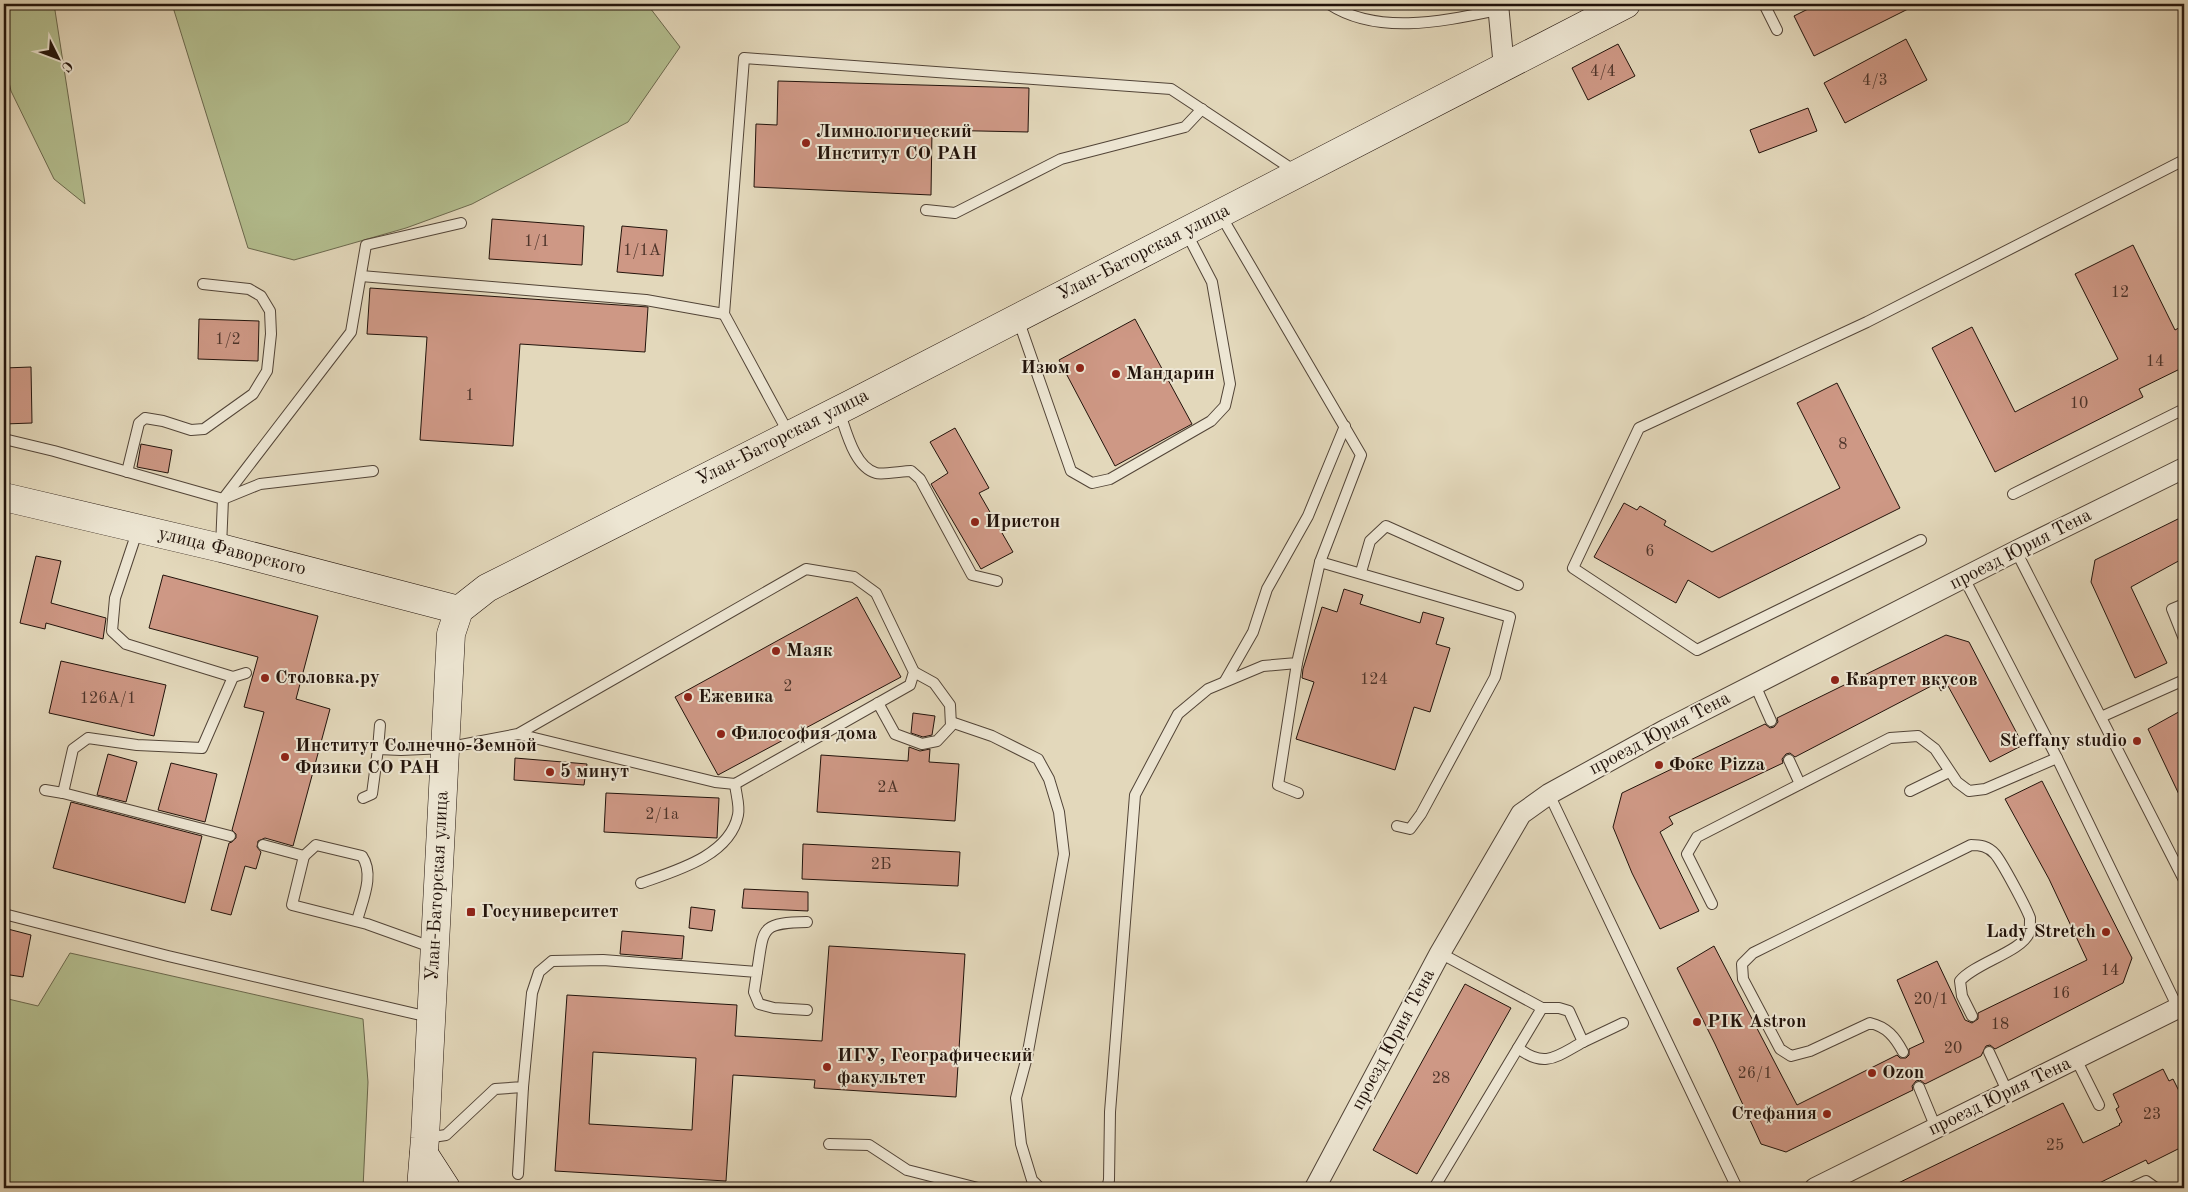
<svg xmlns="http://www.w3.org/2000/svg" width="2188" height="1192" font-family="'Old Standard TT',serif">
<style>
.green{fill:#b4bf90;stroke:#6b694e}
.building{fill:#ce9885;stroke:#22130b;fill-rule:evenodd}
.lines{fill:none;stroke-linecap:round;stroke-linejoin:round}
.lane-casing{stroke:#524437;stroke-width:12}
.street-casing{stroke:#524437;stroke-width:22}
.secondary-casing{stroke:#22130b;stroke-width:29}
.lane{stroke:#ede6d3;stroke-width:10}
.street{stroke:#ede6d3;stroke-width:20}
.secondary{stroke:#ede6d3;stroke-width:28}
.poi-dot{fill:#8f2418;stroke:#ede6d3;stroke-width:2}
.labels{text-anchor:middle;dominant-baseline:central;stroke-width:4;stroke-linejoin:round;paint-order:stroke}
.number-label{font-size:16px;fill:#4d342a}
.poi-label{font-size:19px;font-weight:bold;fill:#22130b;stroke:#ede6d3;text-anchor:start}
.street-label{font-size:19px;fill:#22130b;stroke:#ede6d3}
</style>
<rect width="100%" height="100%" fill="#e3d8bb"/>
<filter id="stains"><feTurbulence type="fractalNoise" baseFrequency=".004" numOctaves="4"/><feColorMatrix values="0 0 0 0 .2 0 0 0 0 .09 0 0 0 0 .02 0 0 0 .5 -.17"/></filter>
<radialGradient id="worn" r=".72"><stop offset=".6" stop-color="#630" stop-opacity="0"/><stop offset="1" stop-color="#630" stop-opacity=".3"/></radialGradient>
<g class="green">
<path d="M4,4H54L85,204L54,179L11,91L4,60Z"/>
<path d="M172,4H647L680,47L628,122L472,204L406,228L294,260L248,248Z"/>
<path d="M70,953L363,1019L368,1082L363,1188H4V998L38,1006Z"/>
</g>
<g class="building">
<path d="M1818,4H1918L1814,56L1794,16Z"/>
<path d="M1906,39L1927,80L1845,123L1824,83Z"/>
<path d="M1618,44L1635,76L1588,100L1572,68Z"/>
<path d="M778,81L1029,88L1028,132L932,130L931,195L754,187L756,124L777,125Z"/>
<path d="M1808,108L1817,131L1759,153L1750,130Z"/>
<path d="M492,219L584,226L582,265L489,259Z"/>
<path d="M622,226L667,230L663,276L617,272Z"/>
<path d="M2133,245L2175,330L2184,325V367L2139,389L2143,397L1995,472L1932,348L1972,327L2015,412L2042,398L2118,359L2075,274Z"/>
<path d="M370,288L648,307L645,352L520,344L513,446L420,440L427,337L367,334Z"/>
<path d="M199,319L259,321L258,361L198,359Z"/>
<path d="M1135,319L1192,424L1115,466L1059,360Z"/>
<path d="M31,367L32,423L4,424V368Z"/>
<path d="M1837,383L1900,508L1719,598L1688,580L1676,603L1594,557L1624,503L1637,510L1640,506L1666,521L1664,525L1712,552L1840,488L1797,403Z"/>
<path d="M955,428L989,488L979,493L1013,552L981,569L931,484L948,473L930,442Z"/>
<path d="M141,444L172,450L168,473L137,467Z"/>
<path d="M2184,516V558L2131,587L2167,663L2135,678L2091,582L2095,560Z"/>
<path d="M36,556L61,561L51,603L106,618L103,639L46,623L45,629L20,623Z"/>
<path d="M163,575L318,616L296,699L330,709L293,846L265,838L258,841L257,847L261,852L256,869L245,866L231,915L211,910L229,843L232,842L236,838V834L232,830L264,712L244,707L258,657L149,628Z"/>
<path d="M1344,589L1363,595L1360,604L1420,623L1423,612L1444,618L1436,644L1450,648L1430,712L1414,707L1395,770L1296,739L1314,682L1302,678L1303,669L1322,607L1337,612Z"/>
<path d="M857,597L901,677L718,775L675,697Z"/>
<path d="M1946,635L1969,642L2023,745L1990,762L1948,686L1941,691L1937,683L1795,757L1790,753L1786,754L1782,759L1783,763L1669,817L1673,824L1660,832L1699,911L1660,929L1632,873L1613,827L1622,793L1765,724L1770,728L1774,727L1778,722L1777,718Z"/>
<path d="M61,661L166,685L154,736L49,713Z"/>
<path d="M2184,709V805L2148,729Z"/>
<path d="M913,713L935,716L932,735L923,737L911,733Z"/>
<path d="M909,747L920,751L930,749L929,762L959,764L955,821L817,812L821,755L908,761Z"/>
<path d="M108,754L137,762L126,802L97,795Z"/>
<path d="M515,758L587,764L584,785L514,780Z"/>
<path d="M171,763L217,774L205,822L158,810Z"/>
<path d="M2042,781L2132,958L2123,983L1995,1049L1990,1045L1986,1046L1981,1056L1925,1084L1920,1080L1916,1081L1912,1086L1913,1090L1786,1152L1761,1144L1715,1044L1677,968L1714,946L1797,1105L1897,1055L1900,1058H1906L1909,1055V1049L1924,1042L1897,980L1937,961L1965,1020L1972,1023L1978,1019V1013L2087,960L2049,879L2005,799Z"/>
<path d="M606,793L719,798L717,838L604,832Z"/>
<path d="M71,802L202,836L185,903L53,868Z"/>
<path d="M803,844L960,852L958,886L802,879Z"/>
<path d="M744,889L808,892V911L742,908Z"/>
<path d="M691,907L715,910L712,931L689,928Z"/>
<path d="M4,928L31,935L23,977L4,974Z"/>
<path d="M622,931L684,936L682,959L620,954Z"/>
<path d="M829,946L965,954L956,1097L814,1088L815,1080L733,1075L726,1181L555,1171L567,995L737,1005L735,1036L822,1041ZM593,1052L696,1058L692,1130L589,1124Z"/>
<path d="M1465,984L1511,1008L1417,1174L1373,1150Z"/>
<path d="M2163,1069L2169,1081L2173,1079L2179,1091L2184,1088V1146L2148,1164L2146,1160L2089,1188H1888L2063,1103L2083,1143L2120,1125L2119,1124L2122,1122L2116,1109L2119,1107L2113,1094Z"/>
</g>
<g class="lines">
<defs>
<g id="lane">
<path d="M1329,4C1378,36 1444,21 1498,10"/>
<path d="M1764,4L1777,30"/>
<path d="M926,210L955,213L1061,159L1185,127L1202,109"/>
<path d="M1220,214L1361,455L1320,562"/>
<path d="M361,276L646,300L724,314"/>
<path d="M1018,319L1071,471L1092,483L1110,479L1211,421L1225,406L1230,384L1212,282L1186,232"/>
<path d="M839,411C846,430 854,467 876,473C882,475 903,471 911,471L920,479L972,575L997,581"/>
<path d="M789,434L724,314L744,58L1171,89L1295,171"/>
<path d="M4,439L54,451L223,499L260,484L373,471"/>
<path d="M127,472L139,423L145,418L163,421L191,430L204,429L253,394L267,371L271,334L270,311L261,296L249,289L203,284"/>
<path d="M2013,494L2184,409"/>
<path d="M138,529L115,598L112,631L126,644L233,677L246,673"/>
<path d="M1921,540L1697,650L1573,568L1639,428L1867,322L2184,160"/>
<path d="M221,547L223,499L351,332L366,245L461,223"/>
<path d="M2016,551L2184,880"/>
<path d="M1361,572L1370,541L1386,526L1518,585"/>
<path d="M1964,578L2057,758L2178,1008"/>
<path d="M2184,604L2172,609L2184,639"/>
<path d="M1297,663L1278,785L1298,793"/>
<path d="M1225,681L1253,632L1267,589L1308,516L1345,426"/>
<path d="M1755,685L1771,721"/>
<path d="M878,703L895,734L922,744L937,741L951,726L950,705L934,683L914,672"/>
<path d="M2101,717L2184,680"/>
<path d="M951,722L992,736L1038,759L1049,779L1059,812L1064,854L1027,1057L1016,1098L1021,1144L1032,1180L1040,1188"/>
<path d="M378,749L380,725"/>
<path d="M1789,760L1800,784"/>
<path d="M45,790L63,793L230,836"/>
<path d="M1910,791L1949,772"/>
<path d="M63,793L73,749L88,738L137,745L202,748L233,677"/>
<path d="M1549,794L1737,1188"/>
<path d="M363,798L372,794L378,749L401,750L445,748L518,734L806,569L854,577L876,593L914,672L910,685L735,784L715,782L518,734"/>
<path d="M263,845L304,856L292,905L367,924L434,948"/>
<path d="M304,856L316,845L362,856C375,875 362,901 357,921"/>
<path d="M641,883C675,871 730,856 738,815C740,806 736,794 735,784"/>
<path d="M1712,904L1687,854L1697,837L1890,738L1918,736L1935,749L1957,782L1969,791L1985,789L2057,758"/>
<path d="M4,914L168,956L429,1017"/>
<path d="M757,972C764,928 759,923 807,922"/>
<path d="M1542,1008H1559L1569,1011L1583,1042L1623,1023"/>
<path d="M1518,1048C1545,1069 1557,1056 1583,1042"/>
<path d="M1903,1052C1895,1037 1887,1027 1870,1023L1810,1051L1791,1056L1780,1049L1743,979L1742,964L1753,953L1971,845C1980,845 1988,846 1995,854C2002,862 2027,909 2030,918C2030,922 2030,930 2029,933C2021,952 1975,963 1960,981L1962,996L1972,1016"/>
<path d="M1989,1052L2008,1093"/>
<path d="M2076,1059L2099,1105"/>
<path d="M1919,1087L1936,1128"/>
<path d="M426,1138L446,1135L495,1089L523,1087L532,993L539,972L552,961L603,960L757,972L754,992L759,1004L774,1008L807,1010"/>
<path d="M829,1144L869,1145L907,1170L978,1188"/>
<path d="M518,1174L523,1087"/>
<path d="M1107,1188L1109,1180L1110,1112L1135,795L1178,714L1208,689L1263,666L1297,663L1320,562L1510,617L1495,677L1421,814L1410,829L1397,826"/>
<path d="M1434,1188L1542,1008L1440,953"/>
<path d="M2131,1188L2146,1181L2156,1188"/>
</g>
<g id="street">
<path d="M1498,4L1504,68"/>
<path d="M1315,1188L1440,953L1521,814L1549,794L1667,729L2016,551L2184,468"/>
<path d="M1815,1188L2184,1005"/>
</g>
<g id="secondary">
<path d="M4,497L221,548L459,610"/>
<path d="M424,1154L446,1188"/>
<path d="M421,1188L425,1138L451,634L459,610L487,588L851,404L1626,4"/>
</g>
</defs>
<use href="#lane" class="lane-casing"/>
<use href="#street" class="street-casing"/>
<use href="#secondary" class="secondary-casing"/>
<use href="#lane" class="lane"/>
<use href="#street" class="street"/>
<use href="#secondary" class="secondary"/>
</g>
<g class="poi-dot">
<circle cx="806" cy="143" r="5"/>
<circle cx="1080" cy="368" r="5"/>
<circle cx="1116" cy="374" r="5"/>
<circle cx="975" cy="522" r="5"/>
<circle cx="776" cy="651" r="5"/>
<circle cx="265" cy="678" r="5"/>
<circle cx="1835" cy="680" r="5"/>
<circle cx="688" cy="697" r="5"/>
<circle cx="721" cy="734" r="5"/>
<circle cx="2137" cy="741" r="5"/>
<circle cx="285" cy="757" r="5"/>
<circle cx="1659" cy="765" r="5"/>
<circle cx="550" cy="772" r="5"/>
<rect x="466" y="907" width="10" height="10" rx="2.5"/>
<circle cx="2106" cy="932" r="5"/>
<circle cx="1697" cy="1022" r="5"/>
<circle cx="827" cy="1067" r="5"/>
<circle cx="1872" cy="1073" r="5"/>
<circle cx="1827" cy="1114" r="5"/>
</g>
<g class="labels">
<g class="number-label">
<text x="1603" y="72">4/4</text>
<text x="1875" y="81">4/3</text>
<text x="537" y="242">1/1</text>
<text x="642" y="251">1/1А</text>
<text x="2120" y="293">12</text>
<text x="228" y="340">1/2</text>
<text x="2155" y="362">14</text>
<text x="470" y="396">1</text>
<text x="2079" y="404">10</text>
<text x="1843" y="445">8</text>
<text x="1650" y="552">6</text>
<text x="1374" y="680">124</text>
<text x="788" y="687">2</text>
<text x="108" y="699">126А/1</text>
<text x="888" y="788">2А</text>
<text x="662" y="815">2/1а</text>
<text x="881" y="865">2Б</text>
<text x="2110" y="971">14</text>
<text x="2061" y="994">16</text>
<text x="1931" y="1000">20/1</text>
<text x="2000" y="1025">18</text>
<text x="1953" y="1049">20</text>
<text x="1755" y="1074">26/1</text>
<text x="1441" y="1079">28</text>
<text x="2152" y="1115">23</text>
<text x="2055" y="1146">25</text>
</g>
<g class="poi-label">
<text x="816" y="132">Лимнологический<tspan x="816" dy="22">Институт СО РАН</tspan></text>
<text x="1070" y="368" text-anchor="end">Изюм</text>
<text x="1126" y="374">Мандарин</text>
<text x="985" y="522">Иристон</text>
<text x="786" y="651">Маяк</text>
<text x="275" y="678">Столовка.ру</text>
<text x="1845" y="680">Квартет вкусов</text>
<text x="698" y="697">Ежевика</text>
<text x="731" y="734">Философия дома</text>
<text x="2127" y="741" text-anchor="end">Steffany studio</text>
<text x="295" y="746">Институт Солнечно-Земной<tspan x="295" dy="22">Физики СО РАН</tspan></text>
<text x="1669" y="765">Фокс Pizza</text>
<text x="560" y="772">5 минут</text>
<text x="481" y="912">Госуниверситет</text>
<text x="2096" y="932" text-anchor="end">Lady Stretch</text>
<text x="1707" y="1022">PIK Astron</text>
<text x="837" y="1056">ИГУ, Географический<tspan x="837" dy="22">факультет</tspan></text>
<text x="1882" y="1073">Ozon</text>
<text x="1817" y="1114" text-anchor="end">Стефания</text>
</g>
<g class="street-label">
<text transform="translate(1144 253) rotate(-27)">Улан-Баторская улица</text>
<text transform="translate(783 438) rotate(-27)">Улан-Баторская улица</text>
<text transform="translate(2021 550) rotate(-27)">проезд Юрия Тена</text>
<text transform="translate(232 552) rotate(14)">улица Фаворского</text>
<text transform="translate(1660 734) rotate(-28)">проезд Юрия Тена</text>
<text transform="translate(438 886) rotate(-87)">Улан-Баторская улица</text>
<text transform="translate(1394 1040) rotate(-62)">проезд Юрия Тена</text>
<text transform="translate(2000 1097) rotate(-26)">проезд Юрия Тена</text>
</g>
</g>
<rect width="2188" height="1192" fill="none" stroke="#e3d8bb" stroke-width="20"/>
<rect x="5" y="5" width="2178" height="1182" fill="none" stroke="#22130b" stroke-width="2.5"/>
<rect x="10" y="10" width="2168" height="1172" fill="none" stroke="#22130b"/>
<g transform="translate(58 58) rotate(132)" stroke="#ede6d3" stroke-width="4" paint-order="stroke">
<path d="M0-4L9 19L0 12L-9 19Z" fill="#22130b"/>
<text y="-8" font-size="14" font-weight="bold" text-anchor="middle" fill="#22130b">С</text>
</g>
<rect width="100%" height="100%" filter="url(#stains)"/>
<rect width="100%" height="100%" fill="url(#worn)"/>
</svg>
